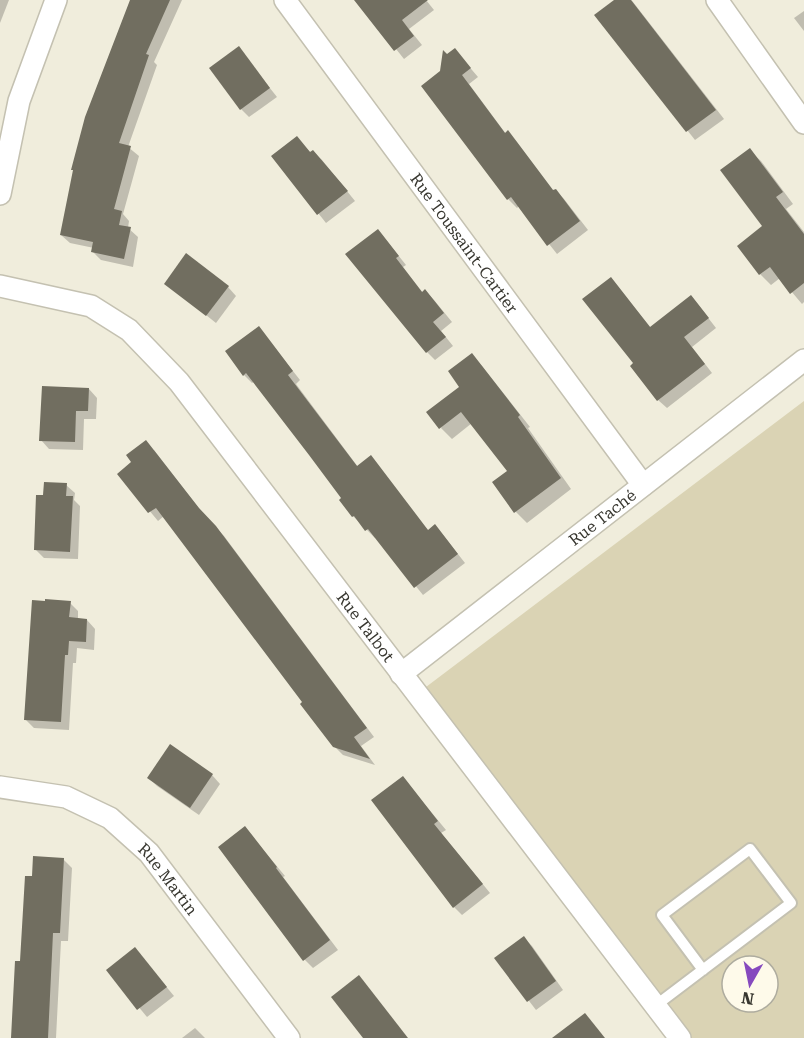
<svg xmlns="http://www.w3.org/2000/svg" width="804" height="1038" font-family="'Roboto Serif',serif">
<style>
.green{fill:#dad3b4;fill-rule:evenodd}
.shadow{fill:#0003}
.building{fill:#716e60}
.lines{fill:none;stroke-linecap:round;stroke-linejoin:round}
.lane-casing{stroke:#c4c1b1;stroke-width:14}
.street-casing{stroke:#c4c1b1;stroke-width:24}
.lane{stroke:#fff;stroke-width:10}
.street{stroke:#fff;stroke-width:21}
.labels{text-anchor:middle;dominant-baseline:central;stroke-width:6;stroke-linejoin:round;paint-order:stroke}
.street-label{font-size:16px;fill:#37362f;stroke:#fefaea}
</style>
<rect width="100%" height="100%" fill="#f0eddc"/>
<path class="green" d="M804,401V1038H679L426,687ZM732,966H768V1002H732Z"/>
<g class="shadow">
<path d="M0,0H9L0,23Z"/>
<path d="M131,0H182L154,62L157,65L128,147L139,156L123,214L129,221L128,228L138,237L133,267L101,260L93,252L94,248L70,243L61,235Z"/>
<path d="M357,0H426L434,10L409,29L422,45L404,59Z"/>
<path d="M616,0H631L633,2L724,119L695,140L596,15Z"/>
<path d="M804,11V31L794,18Z"/>
<path d="M238,48L277,97L249,117L241,109Z"/>
<path d="M455,50L478,77L469,84L506,134L516,141L554,192L556,191L564,199L588,230L557,254L519,206L517,208L508,199L423,87L441,72L447,56Z"/>
<path d="M297,138L311,153L313,152L322,160L355,201L326,223L273,156Z"/>
<path d="M749,150L761,161L793,204L786,209L804,232V302L802,304L780,278L771,285L760,274L764,227Z"/>
<path d="M386,240L406,265L403,267L423,293L425,291L434,300L452,322L441,331L453,346L435,360L427,352Z"/>
<path d="M611,279L651,328L699,306L716,328L692,347L712,373L667,408L658,400L635,364Z"/>
<path d="M166,283L228,287L236,296L216,323Z"/>
<path d="M259,328L300,380L296,384L358,467L429,531L443,535L465,563L423,595L376,537L375,538L353,516L344,498L255,381L252,383L244,375Z"/>
<path d="M471,355L482,366L530,427L528,428L571,489L527,523L516,512L509,472L472,423L452,439L441,428L462,387Z"/>
<path d="M89,389L97,398L96,419H84L83,450L49,449L41,440Z"/>
<path d="M154,450L207,519L224,536L374,737L361,746L375,765L343,755L334,746L304,702L164,516L158,521L119,474Z"/>
<path d="M66,485L75,493L74,500L80,506L78,559L44,558L35,549L45,497Z"/>
<path d="M70,603L78,611V619L87,620L95,629L94,650L77,648L76,663H73L69,730L34,728L25,719Z"/>
<path d="M212,775L220,784L199,815L157,786L149,778Z"/>
<path d="M403,778L446,830L441,833L490,893L462,915L454,907Z"/>
<path d="M245,828L285,876L283,877L338,950L313,968L305,960L220,848Z"/>
<path d="M63,859L72,868L68,941H61L56,1038H12L34,878Z"/>
<path d="M524,938L532,946L563,990L536,1010L496,958Z"/>
<path d="M135,949L174,996L147,1017L108,970Z"/>
<path d="M195,1028L205,1038H182Z"/>
</g>
<g class="building">
<path d="M130,0H170L146,54L149,55L119,143L131,146L114,209L122,211L119,225L131,227L124,259L91,252L93,242L60,235L73,170H71L85,117Z"/>
<path d="M354,0H428L402,20L414,36L394,51Z"/>
<path d="M614,0H631L716,110L686,132L594,15Z"/>
<path d="M239,46L270,88L240,110L209,68Z"/>
<path d="M455,48L471,68L462,75L505,133L508,130L553,190L556,189L580,221L547,246L511,197L507,200L421,86L440,71L443,50L447,54Z"/>
<path d="M297,136L310,152L313,150L348,191L317,215L271,156Z"/>
<path d="M750,148L783,192L776,197L804,234V283L790,294L770,267L759,275L737,246L762,226L720,170Z"/>
<path d="M378,229L399,256L396,258L422,292L425,289L444,313L433,322L446,337L426,353L345,254Z"/>
<path d="M186,253L229,286L206,316L164,284Z"/>
<path d="M611,277L650,327L691,295L709,318L684,337L705,364L657,401L630,366L633,363L582,299Z"/>
<path d="M259,326L293,371L288,375L357,466L371,455L428,530L435,524L458,554L414,588L368,529L365,531L354,516L352,517L339,500L341,498L309,455L246,373L243,376L225,351Z"/>
<path d="M472,353L520,415L518,417L561,478L514,513L492,482L507,471L461,412L439,429L426,412L459,387L448,371Z"/>
<path d="M42,386L89,388L88,411H76L75,442L39,441Z"/>
<path d="M146,440L199,508L216,526L367,728L354,737L370,759L333,747L300,704L302,702L156,508L148,513L117,474L131,462L126,455Z"/>
<path d="M44,482L67,483L66,496H73L70,552L34,550L36,495H43Z"/>
<path d="M45,599L71,601L69,617L87,619L86,642L69,641L68,655H65L61,722L24,720L32,600L45,601Z"/>
<path d="M170,744L213,774L190,808L147,778Z"/>
<path d="M403,776L438,821L434,824L483,884L453,908L371,800Z"/>
<path d="M245,826L277,867L276,868L330,940L303,961L218,847Z"/>
<path d="M33,856L64,858L60,933H53L48,1038H11L15,961H20L25,876H32Z"/>
<path d="M524,936L556,981L527,1002L494,958Z"/>
<path d="M135,947L167,987L137,1010L106,970Z"/>
<path d="M359,975L408,1038H363L331,997Z"/>
<path d="M585,1013L605,1038H552Z"/>
</g>
<g class="lines">
<defs>
<path id="lane" d="M655,1006L791,903L750,849L662,915L703,970"/>
<g id="street">
<path id="s1" d="M285,0L643,485"/>
<path d="M717,0L804,123"/>
<path d="M0,194L19,101L56,0"/>
<path id="s2" d="M0,286L91,306L129,330L179,382L680,1038"/>
<path id="s3" d="M401,674L804,360"/>
<path id="s4" d="M0,787L66,797L110,818L149,853L289,1038"/>
</g>
</defs>
<use href="#lane" class="lane-casing"/>
<use href="#street" class="street-casing"/>
<use href="#lane" class="lane"/>
<use href="#street" class="street"/>
</g>
<g class="labels">
<g class="street-label">
<text stroke="none"><textPath href="#s1" startOffset="302">Rue Toussaint-Cartier</textPath></text>
<text stroke="none"><textPath href="#s3" startOffset="255">Rue Taché</textPath></text>
<text stroke="none"><textPath href="#s2" startOffset="518">Rue Talbot</textPath></text>
<text stroke="none"><textPath href="#s4" startOffset="200">Rue Martin</textPath></text>
</g>
</g>
<g transform="translate(750 984) rotate(189)"><circle r="28" fill="#fefaea" stroke="#aeac9f" stroke-width="1.5"/>
<path d="M0-4.5L10 22L0 15L-10 22Z" fill="#8649be"/>
<text y="-9" font-size="16" font-weight="bold" text-anchor="middle" fill="#37362f">N</text>
</g>
</svg>
